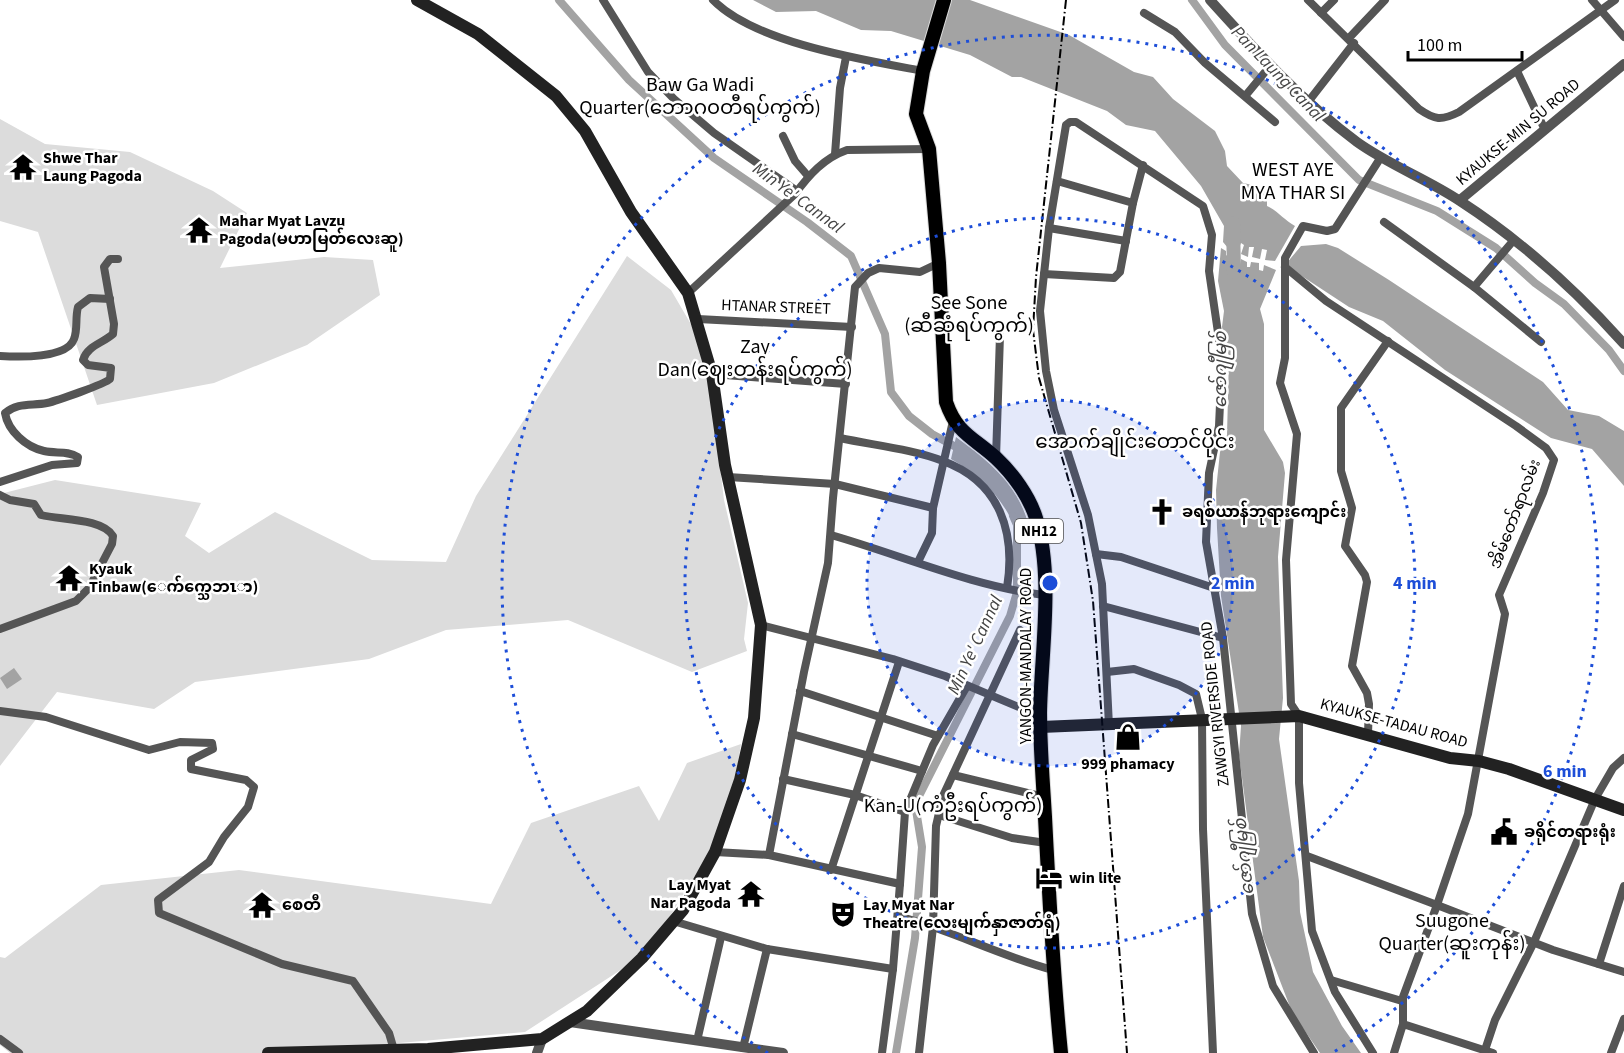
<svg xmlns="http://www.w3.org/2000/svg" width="1624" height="1053" font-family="'Source Sans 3','Noto Sans Myanmar',sans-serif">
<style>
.green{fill:#dcdcdc}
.water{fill:#a3a3a3}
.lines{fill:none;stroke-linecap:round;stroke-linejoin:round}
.canal{stroke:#a3a3a3;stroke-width:8}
.river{stroke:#a3a3a3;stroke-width:14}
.trunk-casing{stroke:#dbdbdb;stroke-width:16}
.minor{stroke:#555;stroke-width:8}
.tertiary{stroke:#555;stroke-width:10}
.secondary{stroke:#222;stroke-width:12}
.trunk{stroke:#000;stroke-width:14}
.rail{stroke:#000;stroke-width:2;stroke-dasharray:9 3 1.5 3;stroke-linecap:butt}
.ring{fill:none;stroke:#1d4ed8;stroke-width:3;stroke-dasharray:3 6}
.labels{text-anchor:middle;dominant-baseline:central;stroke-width:5;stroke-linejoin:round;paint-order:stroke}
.shield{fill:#fff;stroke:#4c4c4c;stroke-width:1.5}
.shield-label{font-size:15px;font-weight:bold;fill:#000}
.street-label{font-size:16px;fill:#000;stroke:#fff}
.poi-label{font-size:16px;font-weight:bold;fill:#000;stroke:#fff;text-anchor:start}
.water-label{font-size:18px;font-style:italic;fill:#444;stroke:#fff}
.quarter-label{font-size:20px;fill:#000;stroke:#fff}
.centre{fill:#1d4ed8;stroke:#fff;stroke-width:3}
.ring-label{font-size:18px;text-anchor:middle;font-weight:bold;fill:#1d4ed8;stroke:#fff;stroke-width:5;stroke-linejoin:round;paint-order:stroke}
</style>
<rect width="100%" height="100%" fill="#fff"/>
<g class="green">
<path d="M0,119L45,144L130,152L213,191L247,213L220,268L324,257L373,260L380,295L307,345L214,383L97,405L38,232L0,221Z"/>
<path d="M627,256L671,290L706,350L724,500L748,603L744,639L747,651L692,672L568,620L446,630L369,659L195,682L154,709L57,692L0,766V494L55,480L201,503L185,536L209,553L275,512L372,560L446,562L476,496Z"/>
<path d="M741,744L729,821L647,953L525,1032L286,1053H10L0,1045V957L5,958L101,885L239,870L491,904L531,823L639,786L659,821L687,763Z"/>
</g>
<g class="water">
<path d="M753,0H970L1069,35L1134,72L1153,77L1173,99L1215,131L1225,151L1227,166L1243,183L1267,188V206C1278,211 1284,220 1295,226L1275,261L1265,260L1267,250L1262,249L1260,259L1252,257L1254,247H1249L1248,257L1241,254L1244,245L1241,243L1237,253L1232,250L1235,240L1231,238L1228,248L1223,242L1224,226L1201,186L1155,131L1126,125L1107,111L1021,77H1012L970,55L891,31L861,30L816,11L776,12Z"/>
<path d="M1326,244L1338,248L1389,280L1543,382L1568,410L1599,416L1624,431V486L1592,449L1551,438L1445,370L1383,321L1349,307L1285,265L1301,246Z"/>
<path d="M1221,248L1226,251V255L1229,257L1230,254L1240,265L1241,259L1247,262V267H1250L1251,262L1259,263V270L1263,271L1264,265L1276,270L1260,309L1264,324V430L1283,462L1285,473L1278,557L1283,698L1279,739L1299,881L1300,912L1313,972L1342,1026L1361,1053H1320L1292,1012L1263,937L1239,755L1241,726L1221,596L1217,528L1216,490L1220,452L1227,435L1229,357L1222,327L1224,311L1218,281Z"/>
<path d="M956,437C987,460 1017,483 1028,523L1015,527C1001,496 981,476 951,459Z"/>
<path d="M14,668L22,679L7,689L0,678Z"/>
</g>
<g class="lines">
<g class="canal">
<path d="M559,0L629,80L714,158L807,222L851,256L885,334L891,392L909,416L932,434L954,446"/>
<path d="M1192,0L1225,45L1359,180L1437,211L1496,248L1535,283L1564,304L1609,350L1624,371"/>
<path d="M896,1053L915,938L922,847L915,804L1010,616L1017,592V525L1013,516"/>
</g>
<path class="river" d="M1233,223L1234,272"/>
<defs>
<path id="trunk" d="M944,0L923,71L916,114L929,149L939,263L946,402C957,434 973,437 996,458C1013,474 1029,496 1036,518C1054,576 1041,653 1040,713C1040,747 1043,783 1045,817C1049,896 1053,974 1061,1053"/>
</defs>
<use href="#trunk" class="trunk-casing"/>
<g class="minor">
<path d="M603,0L648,72L674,99L714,133L797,191"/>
<path d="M713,0C755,43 864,60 923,71"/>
<path d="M1308,0L1419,109C1435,120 1441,121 1459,112L1615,0"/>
<path d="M1592,0L1624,37"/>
<path d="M1144,13L1175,32L1205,63L1275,122"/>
<path d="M1321,13L1334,0"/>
<path d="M1349,38L1385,0"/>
<path d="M1517,71L1545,130"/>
<path d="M1246,95L1270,66"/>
<path d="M1308,102L1354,43"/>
<path d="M783,136L795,161L808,176"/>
<path d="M835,154L840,88L846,57"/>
<path d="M1133,203L1143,165"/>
<path d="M1384,222L1474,287L1541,342"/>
<path d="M1049,228L1126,241"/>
<path d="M1285,267L1326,301L1516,426L1546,448L1554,460L1543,493L1499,595L1505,614L1468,814L1437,905L1553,950L1624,972"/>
<path d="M1044,274L1114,278L1120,272L1133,203L1057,181"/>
<path d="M1474,287L1513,241"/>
<path d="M688,293L795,194C809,175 824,158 847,150L929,149"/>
<path d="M698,319L852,327"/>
<path d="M0,356C17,357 67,359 74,339C78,329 75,318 78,307L90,298L110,299"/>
<path d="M712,374L846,384"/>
<path d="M840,438C872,445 913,449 943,461C1000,482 1016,532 1007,588"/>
<path d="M996,458L1000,335"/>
<path d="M728,477L835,484L933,508"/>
<path d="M0,482L52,465L77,463L78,457C67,450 56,454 44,451C26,447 8,431 5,413C18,402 32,406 47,403C56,401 105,384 110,379L111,368L88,365L83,360C87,346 103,343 113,334L114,324L104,267L110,259H118"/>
<path d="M0,495L10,500L34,504L41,515C60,520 102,518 113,536L112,544L89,588L76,601L0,629"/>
<path d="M831,535C901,555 971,586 1044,595"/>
<path d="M1096,554L1121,557L1217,589"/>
<path d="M918,562L932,533L933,508L953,421"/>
<path d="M1103,606L1223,638"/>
<path d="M761,625L893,659L945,676L1040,716"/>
<path d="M1107,672L1134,669L1179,685L1196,694L1202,719L1203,829L1213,1053"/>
<path d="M800,691L938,736"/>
<path d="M0,711L46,717L149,750L180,742L212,743L213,749L191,760V769L246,780L254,787L248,807L224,837L209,862L158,900L159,913L282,964L353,981L389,1033L394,1050"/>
<path d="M1109,726L1102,584L1088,515L1054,410L1046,371L1040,311L1049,228L1066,125L1070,122H1076L1203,206L1212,235L1209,271L1222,360L1219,426L1209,473L1206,542L1223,638L1252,914L1273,986L1314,1053"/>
<path d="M792,734L922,771"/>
<path d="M1368,734L1369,704L1367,693L1352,666L1367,582L1365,575L1345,546L1352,508L1341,471V408L1388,341"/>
<path d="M953,775L1044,797"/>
<path d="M783,779L855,795L905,812"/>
<path d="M939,815L1012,838L1046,843"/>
<path d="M715,852L769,855L900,884L893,969L882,1053"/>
<path d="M769,855L804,672L828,563L833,498L855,287L868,273L879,268L920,272L939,263"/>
<path d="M1307,856L1437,905L1403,997V1024"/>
<path d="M831,870L899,662"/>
<path d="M900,884L905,812L933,745L967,686"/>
<path d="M898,916C951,930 1000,956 1053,970"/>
<path d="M673,921L767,949L893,969"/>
<path d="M1599,964L1624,886"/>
<path d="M1331,980L1402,1001"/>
<path d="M0,1039L19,1053"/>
<path d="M697,1041L721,937"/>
<path d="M743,1048L767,949"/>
<path d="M919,1053L933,927L936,826L943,796L1020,630"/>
<path d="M1373,1053L1335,992L1312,931L1299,783V716L1291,704L1286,560L1297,434L1280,383L1285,358V258L1303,226L1327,231L1335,229L1381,157"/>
<path d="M1394,1053L1403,1024L1493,1053"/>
<path d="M1484,1053L1495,1020L1534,942L1595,799L1613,768L1624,758"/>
<path d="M1611,1053L1624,1019"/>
</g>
<g class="tertiary">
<path d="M1210,0C1256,51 1302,101 1357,142C1389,165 1427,179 1460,201C1520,240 1576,290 1624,344"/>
<path d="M1460,200L1624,64"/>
<path d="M570,1022L783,1053"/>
<path d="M537,1053L542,1039"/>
</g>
<g class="secondary">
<path d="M1041,727L1299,716L1450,758L1479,761L1509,769L1624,810"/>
<path d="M268,1053L428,1049L542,1039L587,1011L642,958L683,910L715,852L740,780L754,718L761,625L725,465L712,374L688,293L631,212L585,131L556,96L478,34L417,0"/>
</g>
<use href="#trunk" class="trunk"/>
<path class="rail" d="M1066,0L1036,277L1033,330L1039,378L1081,523L1093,601L1127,1053"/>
</g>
<circle cx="1050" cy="583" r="183" fill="#1d4ed8" fill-opacity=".12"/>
<g class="ring">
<circle cx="1050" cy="583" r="183"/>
<circle cx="1050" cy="583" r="365"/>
<path d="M768 1053A548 548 0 1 1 1332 1053"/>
</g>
<defs>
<symbol id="temple-bare" viewBox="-9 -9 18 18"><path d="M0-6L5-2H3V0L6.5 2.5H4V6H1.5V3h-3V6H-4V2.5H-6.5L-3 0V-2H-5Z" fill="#000" stroke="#fff" stroke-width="2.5" paint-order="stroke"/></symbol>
<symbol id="church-bare" viewBox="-9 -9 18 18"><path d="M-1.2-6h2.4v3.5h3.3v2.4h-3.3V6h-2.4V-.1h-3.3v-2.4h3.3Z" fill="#000" stroke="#fff" stroke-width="2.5" paint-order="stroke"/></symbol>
<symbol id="shop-bare" viewBox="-9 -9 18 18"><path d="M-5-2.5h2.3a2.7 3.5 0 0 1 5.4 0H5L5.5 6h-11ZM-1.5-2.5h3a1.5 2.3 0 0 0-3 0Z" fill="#000" stroke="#fff" stroke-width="2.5" paint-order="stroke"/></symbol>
<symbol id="civic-bare" viewBox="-9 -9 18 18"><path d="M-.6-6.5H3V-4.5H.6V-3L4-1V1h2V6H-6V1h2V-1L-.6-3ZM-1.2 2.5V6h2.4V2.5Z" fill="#000" stroke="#fff" stroke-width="2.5" paint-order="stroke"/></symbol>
<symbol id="hotel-bare" viewBox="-9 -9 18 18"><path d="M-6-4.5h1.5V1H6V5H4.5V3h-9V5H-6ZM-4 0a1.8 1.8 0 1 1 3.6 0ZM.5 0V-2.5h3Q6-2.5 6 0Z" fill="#000" stroke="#fff" stroke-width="2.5" paint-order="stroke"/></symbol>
<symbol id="theatre-bare" viewBox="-9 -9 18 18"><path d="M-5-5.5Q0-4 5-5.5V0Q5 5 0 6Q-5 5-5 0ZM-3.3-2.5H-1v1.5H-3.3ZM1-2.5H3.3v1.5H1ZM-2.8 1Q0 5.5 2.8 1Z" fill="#000" stroke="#fff" stroke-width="2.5" paint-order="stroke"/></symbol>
</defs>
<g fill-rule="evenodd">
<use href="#temple-bare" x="4" y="148" width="38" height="38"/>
<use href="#temple-bare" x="180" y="211" width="38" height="38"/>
<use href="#church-bare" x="1143" y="493" width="38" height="38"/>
<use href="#temple-bare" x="50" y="559" width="38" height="38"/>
<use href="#shop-bare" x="1109" y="718" width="38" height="38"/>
<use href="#civic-bare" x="1485" y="813" width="38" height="38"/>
<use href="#hotel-bare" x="1030" y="859" width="38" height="38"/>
<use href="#temple-bare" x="732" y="875" width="38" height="38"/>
<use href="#temple-bare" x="243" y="886" width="38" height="38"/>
<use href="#theatre-bare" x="824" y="895" width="38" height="38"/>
</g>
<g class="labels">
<rect class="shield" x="1015" y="519" width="48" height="24" rx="4.5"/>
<g class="shield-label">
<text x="1039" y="531">NH12</text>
</g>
<g class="street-label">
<text transform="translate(1518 132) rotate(-40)">KYAUKSE-MIN SU ROAD</text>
<text transform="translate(776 307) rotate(2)">HTANAR STREET</text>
<text transform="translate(1515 514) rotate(-69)">အိမ်တော်ရာလမ်း</text>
<text transform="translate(1026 656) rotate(-90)">YANGON-MANDALAY ROAD</text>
<text transform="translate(1215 704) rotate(-96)">ZAWGYI RIVERSIDE ROAD</text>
<text transform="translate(1394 723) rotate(15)">KYAUKSE-TADAU ROAD</text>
</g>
<g class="poi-label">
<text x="43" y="158">Shwe Thar<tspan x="43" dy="18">Laung Pagoda</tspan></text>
<text x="219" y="221">Mahar Myat Layzu<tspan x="219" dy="18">Pagoda(မဟာမြတ်လေးဆူ)</tspan></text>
<text x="1182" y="512">ခရစ်ယာန်ဘုရားကျောင်း</text>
<text x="89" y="569">Kyauk<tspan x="89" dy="18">Tinbaw(ေက်က္သေဘၤာ)</tspan></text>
<text x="1128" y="764" text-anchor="middle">999 phamacy</text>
<text x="1524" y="832">ခရိုင်တရားရုံး</text>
<text x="1069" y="878">win lite</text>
<text x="731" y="885" text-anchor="end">Lay Myat<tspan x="731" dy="18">Nar Pagoda</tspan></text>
<text x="282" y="905">စေတီ</text>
<text x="863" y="905">Lay Myat Nar<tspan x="863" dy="18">Theatre(လေးမျက်နှာဇာတ်ရုံ)</tspan></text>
</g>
<g class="water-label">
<text transform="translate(1278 74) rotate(46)">Pan Laung Canal</text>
<text transform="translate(798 198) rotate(36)">Min Ye' Cannal</text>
<text transform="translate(1220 370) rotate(-90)">ဇော်ဂျီမြစ်</text>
<text transform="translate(975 645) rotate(-65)">Min Ye' Cannal</text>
<text transform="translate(1244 857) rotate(-96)">ဇော်ဂျီမြစ်</text>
</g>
<g class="quarter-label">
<text x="700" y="85">Baw Ga Wadi<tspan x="700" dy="23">Quarter(ဘောဂ၀တီရပ်ကွက်)</tspan></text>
<text x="1293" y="170">WEST AYE<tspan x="1293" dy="23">MYA THAR SI</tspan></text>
<text x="969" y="303">See Sone<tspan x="969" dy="23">(ဆီဆုံရပ်ကွက်)</tspan></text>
<text x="755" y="347">Zay<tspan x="755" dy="23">Dan(ဈေးတန်းရပ်ကွက်)</tspan></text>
<text x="1135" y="442">အောက်ချိုင်းတောင်ပိုင်း</text>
<text x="953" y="806">Kan-U(ကံဦးရပ်ကွက်)</text>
<text x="1452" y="921">Suugone<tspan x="1452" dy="23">Quarter(ဆူးကုန်း)</tspan></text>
</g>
</g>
<circle cx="1050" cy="583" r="9" class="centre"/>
<g class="ring-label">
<text x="1233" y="589">2 min</text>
<text x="1415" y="589">4 min</text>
<text x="1565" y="777">6 min</text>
</g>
<path d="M1408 51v9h114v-9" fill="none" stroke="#000000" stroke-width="3"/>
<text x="1417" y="51" font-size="18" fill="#000000" stroke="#ffffff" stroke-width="4.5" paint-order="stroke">100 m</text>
</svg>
